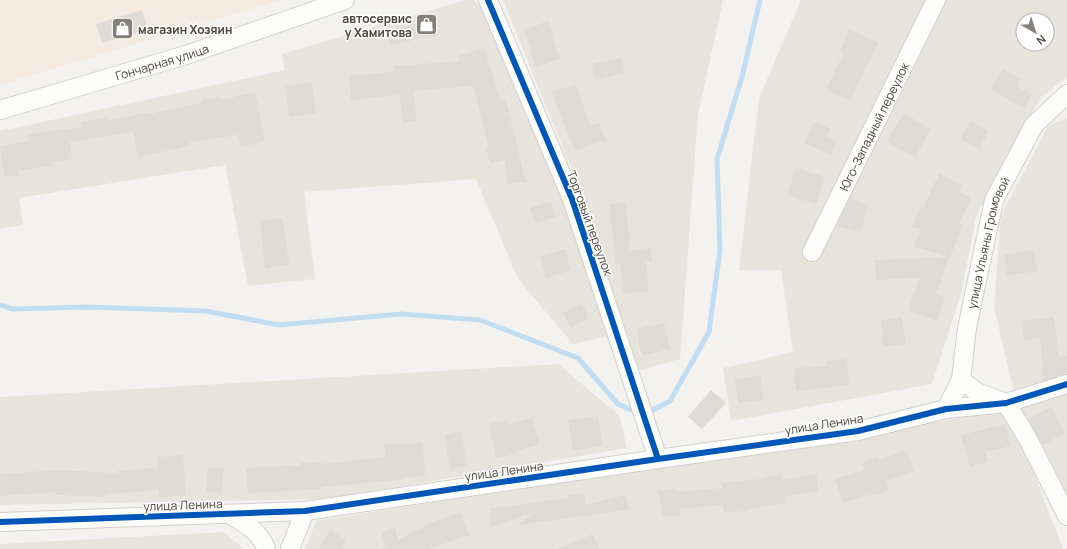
<svg xmlns="http://www.w3.org/2000/svg" width="1067" height="549" font-family="Manrope,sans-serif">
<style>
.residential{fill:#e7e4dc;fill-rule:evenodd}
.commercial{fill:#f3ebdf}
.lines{fill:none;stroke-linecap:round;stroke-linejoin:round}
.stream{stroke:#c0ddf1;stroke-width:5}
.building{fill:#dedbd6}
.minor-casing{stroke:#d2d0cb;stroke-width:20}
.minor{stroke:#fdfdfc;stroke-width:18}
.cycleway-casing{stroke:#fff;stroke-width:8}
.cycleway{stroke:#0057b8;stroke-width:6}
.labels{text-anchor:middle;dominant-baseline:central;stroke-width:3;stroke-linejoin:round;paint-order:stroke}
.poi-label{font-size:12px;font-weight:bold;fill:#4b4439;stroke:#fff;text-anchor:end}
.street-label{font-size:12px;fill:#4b4439;stroke:#fff}
</style>
<rect width="100%" height="100%" fill="#f4f2ee"/>
<g class="residential">
<path d="M466,0H473L483,8L567,206L609,336L573,344L518,279L476,179L304,192L315,279L248,286L225,165L19,198L23,225L0,229V131L285,70L282,54Z"/>
<path d="M503,0H723L698,115L680,359L637,371L589,212Z"/>
<path d="M801,0H1067V77L1040,98L976,217L961,294L932,384L731,421L723,368L793,352L781,270H739L759,98ZM1023,20H1047V44H1023Z"/>
<path d="M1067,118V381L1014,392L994,307L1001,215L1048,126Z"/>
<path d="M558,364L619,415L627,448L327,499L0,505V397Z"/>
<path d="M1067,392V499L1017,409Z"/>
<path d="M1010,410L1063,549H305L316,521Z"/>
<path d="M224,532L244,549H0V544Z"/>
</g>
<path class="commercial" d="M0,0H281L0,85Z"/>
<g class="lines">
<g class="stream">
<path d="M0,305L13,309L87,307L206,311L279,325L401,314L480,320L578,358L618,404L634,411"/>
<path d="M651,411L670,401L709,332L720,250L717,159L742,77L760,0"/>
</g>
</g>
<g class="building">
<path d="M142,10L148,29L102,43L96,24Z"/>
<path d="M433,17L437,35L390,45L387,29L416,24V20Z"/>
<path d="M548,21L553,34L552,35L560,59L536,67L531,52H532L524,30Z"/>
<path d="M849,30L878,42L869,63L868,62L850,101L826,90L844,52L840,51Z"/>
<path d="M484,48L501,101L506,100L526,182L507,184L505,160L490,164L486,149L489,148L473,86L413,91L417,121L403,123L399,95L351,100L349,76L395,71L394,66L460,61L458,56Z"/>
<path d="M621,58L625,73L595,80L592,64Z"/>
<path d="M1002,69L1021,79L1017,86L1032,95L1024,108L990,89Z"/>
<path d="M312,82L316,113L289,117L285,86Z"/>
<path d="M576,84L590,126L599,123L606,140L575,151L562,118H561L552,92Z"/>
<path d="M255,92L265,141L241,147L238,135L190,142L191,146L138,157L133,132L70,142L72,159L51,162L52,166L18,171L19,175L5,177L0,146L29,141L28,134L46,131V132L82,127L81,122L106,118V121L149,112V114L202,103L201,100L220,97V100Z"/>
<path d="M903,113L931,129L915,157L887,142Z"/>
<path d="M814,121L830,129L827,136L836,141L832,156L804,143Z"/>
<path d="M970,121L989,131L979,149L961,139Z"/>
<path d="M796,168L825,177L816,204L787,195Z"/>
<path d="M939,174L962,185L959,192L971,198L959,224L963,225L950,257L914,247L921,230L912,227L920,207L923,208Z"/>
<path d="M850,199L868,205L861,232L837,226Z"/>
<path d="M551,201L556,217L535,223L530,208Z"/>
<path d="M626,202L630,250L651,248L652,262H646L649,291L623,294L620,264H615L610,204Z"/>
<path d="M283,218L289,265L265,268L260,221Z"/>
<path d="M565,249L571,270L546,278L540,256Z"/>
<path d="M1034,250L1037,271L1007,276L1004,255Z"/>
<path d="M949,257L936,294L945,297L937,321L908,311L919,278L876,280L875,260Z"/>
<path d="M582,304L589,318L571,328L563,313Z"/>
<path d="M902,317L906,344L884,347L881,320Z"/>
<path d="M1054,317L1059,357L1067,356V374L1044,380L1040,338L1024,340L1021,321Z"/>
<path d="M664,323L670,349L642,356L636,329Z"/>
<path d="M847,359L849,385L796,391L794,368L827,366V361Z"/>
<path d="M760,375L764,400L738,403L735,379Z"/>
<path d="M711,390L726,403L702,429L688,417Z"/>
<path d="M1051,407L1065,433L1043,445L1028,419Z"/>
<path d="M598,416L603,446L573,451L568,420Z"/>
<path d="M532,418L540,444L514,452L515,454L496,458L489,424L507,420L508,424Z"/>
<path d="M1006,424L1011,446L986,452L988,462L970,467L961,435Z"/>
<path d="M461,431L467,466L450,469L444,434Z"/>
<path d="M397,443L398,445L423,443L425,476L402,478V479L367,483L322,487L323,489L248,493L246,468L300,465V463L321,462V464L386,457L384,445Z"/>
<path d="M907,450L914,471L886,481L890,489L875,495L874,494L842,503L835,479L865,470L862,463L877,457L878,460Z"/>
<path d="M183,455L186,496L159,497V490L105,494V497L56,495V492L0,496V474L59,470L117,473V471L157,468V457Z"/>
<path d="M208,467L224,469L221,493L206,492Z"/>
<path d="M816,474L819,491L785,497L786,503L746,509V511L724,513L723,505L679,509L680,515L662,517L659,491L677,489V492L722,488L721,483L761,479V478L782,475L783,480Z"/>
<path d="M584,493L586,505L625,495L629,510L518,525L534,512L492,527L489,509L515,505L568,498L567,495Z"/>
<path d="M461,512L469,535L429,549H381L386,546L381,532L395,528L398,540L433,522Z"/>
<path d="M330,530L346,540L341,549H319Z"/>
<path d="M593,534L599,549H557Z"/>
</g>
<g class="lines">
<defs>
<g id="minor">
<path d="M488,0L572,199L658,459"/>
<path id="s1" d="M0,110L186,55L345,0"/>
<path id="s2" d="M812,252L936,0"/>
<path d="M961,380L977,392L1006,403L1028,439L1067,516"/>
<path id="s3" d="M946,409L961,380L967,328L994,200L1034,125L1067,94"/>
<path d="M229,514C244,523 261,532 266,549"/>
<path d="M0,522L305,511L658,459L858,431L946,409L1006,403L1067,384"/>
<path d="M290,549L305,511"/>
</g>
</defs>
<use href="#minor" class="minor-casing"/>
<use href="#minor" class="minor"/>
<defs>
<g id="cycleway">
<path d="M488,0L572,199L658,459"/>
<path d="M0,522L305,511L658,459L858,431L946,409L1006,403L1067,384"/>
</g>
</defs>
<use href="#cycleway" class="cycleway-casing"/>
<use href="#cycleway" class="cycleway"/>
</g>
<defs>
<symbol id="shop-square" viewBox="-11 -11 22 22"><rect x="-9" y="-9" width="18" height="18" rx="4" fill="#868178" stroke="#fff"/><path d="M-5-2.5h2.3a2.7 3.5 0 0 1 5.4 0H5L5.5 6h-11ZM-1.5-2.5h3a1.5 2.3 0 0 0-3 0Z" fill="#fff"/></symbol>
</defs>
<g fill-rule="evenodd">
<use href="#shop-square" x="414" y="12" width="25" height="25"/>
<use href="#shop-square" x="110" y="16" width="25" height="25"/>
</g>
<g class="labels">
<g class="poi-label">
<text x="412" y="18">автосервис<tspan x="412" dy="14">у Хамитова</tspan></text>
<text x="138" y="29" text-anchor="start">магазин Хозяин</text>
</g>
<g class="street-label">
<text stroke="none"><textPath href="#s1" startOffset="169">Гончарная улица</textPath></text>
<text stroke="none"><textPath href="#s2" startOffset="140">Юго-Западный переулок</textPath></text>
<text transform="translate(590 223) rotate(70)">Торговый переулок</text>
<text stroke="none"><textPath href="#s3" startOffset="173">улица Ульяны Громовой</textPath></text>
<text transform="translate(824 424) rotate(-9)">улица Ленина</text>
<text transform="translate(504 471) rotate(-8)">улица Ленина</text>
<text transform="translate(183 505) rotate(-2)">улица Ленина</text>
</g>
</g>
<g transform="translate(1035 32) rotate(141)"><circle r="19" fill="#ffffff" stroke="#b7b4b0"/>
<path d="M0-3L7 15L0 10L-7 15Z" fill="#868178"/>
<text y="-6" font-size="11" font-weight="bold" text-anchor="middle" fill="#4b4439">N</text>
</g>
</svg>
